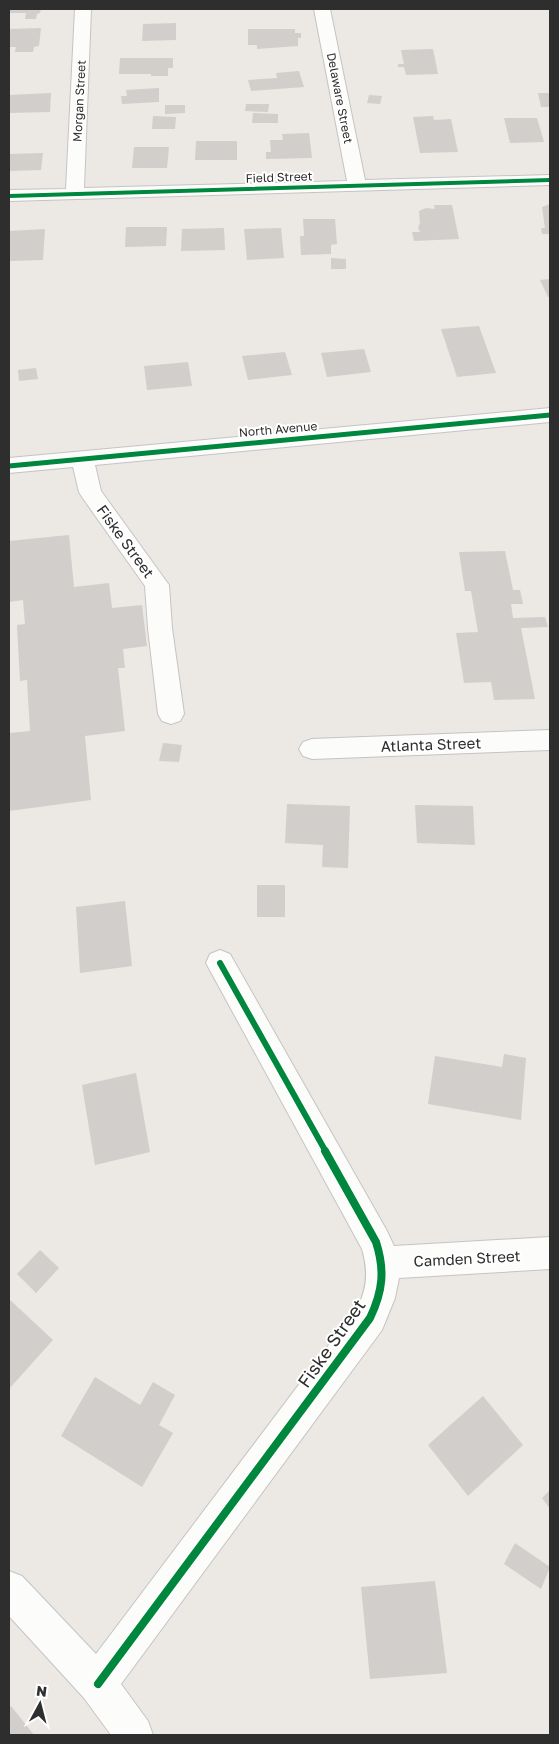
<svg xmlns="http://www.w3.org/2000/svg" width="559" height="1744" font-family="'Golos Text',sans-serif">
<style>
.building{fill:#d1cecb}
.lines{fill:none;stroke-linecap:round;stroke-linejoin:round}
.minor-casing{stroke:#c5c4c5;stroke-width:2}
.minor{fill:#fcfcfb;fill-rule:evenodd}
.cycleway-far3-casing{stroke:#fff;stroke-width:5.5}
.cycleway-far2-casing{stroke:#fff;stroke-width:8}
.cycleway-far1-casing{stroke:#fff;stroke-width:9}
.cycleway-casing{stroke:#fff;stroke-width:11}
.cycleway-far3{stroke:#00873e;stroke-width:4}
.cycleway-far2{stroke:#00873e;stroke-width:5}
.cycleway-far1{stroke:#00873e;stroke-width:6}
.cycleway{stroke:#00873e;stroke-width:8}
.labels{text-anchor:middle;dominant-baseline:central;stroke-width:4;stroke-linejoin:round;paint-order:stroke}
.far-street-label{font-size:12px;fill:#2e2e2e;stroke:#fff}
.street-label{font-size:15px;fill:#2e2e2e;stroke:#fff}
.near-street-label{font-size:18px;fill:#2e2e2e;stroke:#fff}
</style>
<rect width="100%" height="100%" fill="#ece8e4"/>
<g class="building">
<path d="M9,9H41L40,13L37,14L36,19H25L26,13H9Z"/>
<path d="M176,23V40L142,41L143,24Z"/>
<path d="M41,28L39,46L34,47L33,52H15L16,47H9V29Z"/>
<path d="M248,29H295V33H301V38H298V46L257,49V45H248Z"/>
<path d="M433,49L438,74L406,75L404,67H398V64H404L401,50Z"/>
<path d="M120,58H173V68H168V76H151V74H119Z"/>
<path d="M299,71L304,87L251,91L248,80L277,78L276,73Z"/>
<path d="M159,88V102L122,104L121,96H127L126,90Z"/>
<path d="M51,93L50,112L9,113V95Z"/>
<path d="M538,93H550V107H541Z"/>
<path d="M369,95L382,96L380,104L367,103Z"/>
<path d="M246,104H269L268,112L245,111Z"/>
<path d="M165,105H185V113L165,114Z"/>
<path d="M253,113L278,114V123H252Z"/>
<path d="M153,116L176,117L175,129H152Z"/>
<path d="M433,116L434,120L451,119L458,152L420,153L413,117Z"/>
<path d="M504,118H537L544,142L510,143Z"/>
<path d="M309,133L312,158L266,159V152H271L270,140H283L282,134Z"/>
<path d="M196,141H237V160H195Z"/>
<path d="M134,147H169L167,168H132Z"/>
<path d="M43,153L41,170L9,171V154Z"/>
<path d="M550,204V234H542L541,228H545L542,207Z"/>
<path d="M434,205H452L459,239L414,241L412,232H420L418,228L420,223L419,211L426,208L435,209Z"/>
<path d="M303,219H335L337,244L331,245V254L301,255L300,236H304Z"/>
<path d="M126,227H167L166,246L125,247Z"/>
<path d="M224,228L225,250L181,251L182,229Z"/>
<path d="M281,228L284,258L247,260L244,229Z"/>
<path d="M45,229L43,260L9,261V231Z"/>
<path d="M331,258L346,259V269H331Z"/>
<path d="M550,279V297H548L540,280Z"/>
<path d="M479,326L496,373L457,377L441,329Z"/>
<path d="M364,349L371,372L327,377L321,353Z"/>
<path d="M285,352L292,375L248,380L242,356Z"/>
<path d="M188,362L192,386L147,390L144,366Z"/>
<path d="M36,368L38,379L19,381L18,370Z"/>
<path d="M69,535L74,587L109,583L112,608L142,605L147,646L123,649L125,668H118L125,731L85,736L91,800L9,811V733L30,731L27,680L20,681L17,625L25,624L23,600L9,602V541Z"/>
<path d="M505,551L513,590H520L523,604H511L513,618L545,617L548,627L521,628L535,699L494,700L491,682L464,683L456,633L478,632L471,591H465L459,552Z"/>
<path d="M163,743L182,745L179,762L159,761Z"/>
<path d="M287,804L350,806L348,868L322,867L323,845L285,843Z"/>
<path d="M415,805L473,806L475,845L417,843Z"/>
<rect x="257" y="885" width="28" height="32"/>
<path d="M125,901L132,966L80,973L76,907Z"/>
<path d="M504,1054L526,1058L521,1120L428,1104L435,1056L502,1067Z"/>
<path d="M136,1073L150,1152L95,1165L82,1085Z"/>
<path d="M40,1250L59,1268L36,1293L17,1274Z"/>
<path d="M9,1299L53,1340L9,1389Z"/>
<path d="M95,1377L140,1405L153,1382L175,1395L159,1425L173,1433L142,1487L61,1436Z"/>
<path d="M483,1396L523,1445L468,1496L428,1445Z"/>
<path d="M550,1490V1509L542,1498Z"/>
<path d="M515,1543L550,1567L541,1589L504,1564Z"/>
<path d="M435,1581L447,1673L370,1679L361,1587Z"/>
<path d="M11,1706L34,1735H9V1708Z"/>
</g>
<g class="lines">
<defs>
<g id="minor">
<path d="M75,9H91L84,188L347,181L314,9H330L365,180L550,175V185L9,201V190L66,189Z"/>
<path d="M550,408V422L95,465L101,491L169,585L172,628L184,714L180,721L171,724L162,721L158,714L148,628L145,586L82,497L79,492L73,467L9,473V458Z"/>
<path d="M550,730V750L312,759L303,756L299,749L303,742L312,739Z"/>
<path d="M220,950L230,954L387,1231L394,1246L550,1237V1269L399,1278L395,1298L382,1330L121,1684L148,1721L153,1735H111L84,1698L9,1616V1571L22,1576L96,1654L358,1306C368,1287 368,1269 362,1249L206,963L210,954Z"/>
</g>
</defs>
<use href="#minor" class="minor-casing"/>
<use href="#minor" class="minor"/>
<defs>
<path id="cycleway-far3" d="M9,196L550,180"/>
<path id="cycleway-far2" d="M9,466L550,415"/>
<path id="cycleway-far1" d="M220,963L326,1152"/>
<path id="cycleway" d="M98,1684L370,1318C383,1291 385,1270 376,1242L325,1151"/>
</defs>
<use href="#cycleway-far3" class="cycleway-far3-casing"/>
<use href="#cycleway-far2" class="cycleway-far2-casing"/>
<use href="#cycleway-far1" class="cycleway-far1-casing"/>
<use href="#cycleway" class="cycleway-casing"/>
<use href="#cycleway-far3" class="cycleway-far3"/>
<use href="#cycleway-far2" class="cycleway-far2"/>
<use href="#cycleway-far1" class="cycleway-far1"/>
<use href="#cycleway" class="cycleway"/>
</g>
<g class="labels">
<g class="far-street-label">
<text transform="translate(340 98) rotate(79)">Delaware Street</text>
<text transform="translate(79 101) rotate(-87)">Morgan Street</text>
<text transform="translate(279 177) rotate(-2)">Field Street</text>
<text transform="translate(278 429) rotate(-5)">North Avenue</text>
</g>
<g class="street-label">
<text transform="translate(126 541) rotate(54)">Fiske Street</text>
<text transform="translate(431 744) rotate(-2)">Atlanta Street</text>
<text transform="translate(467 1258) rotate(-3)">Camden Street</text>
</g>
<g class="near-street-label">
<text transform="translate(331 1343) rotate(-55)">Fiske Street</text>
</g>
</g>
<rect width="559" height="1744" fill="none" stroke="#2e2e2e" stroke-width="20"/>
<g transform="translate(40 1704) rotate(7)" stroke="#ffffff" stroke-width="4" paint-order="stroke">
<path d="M0-4L9 19L0 12L-9 19Z" fill="#2e2e2e"/>
<text y="-8" font-size="14" font-weight="bold" text-anchor="middle" fill="#2e2e2e">N</text>
</g>
</svg>
